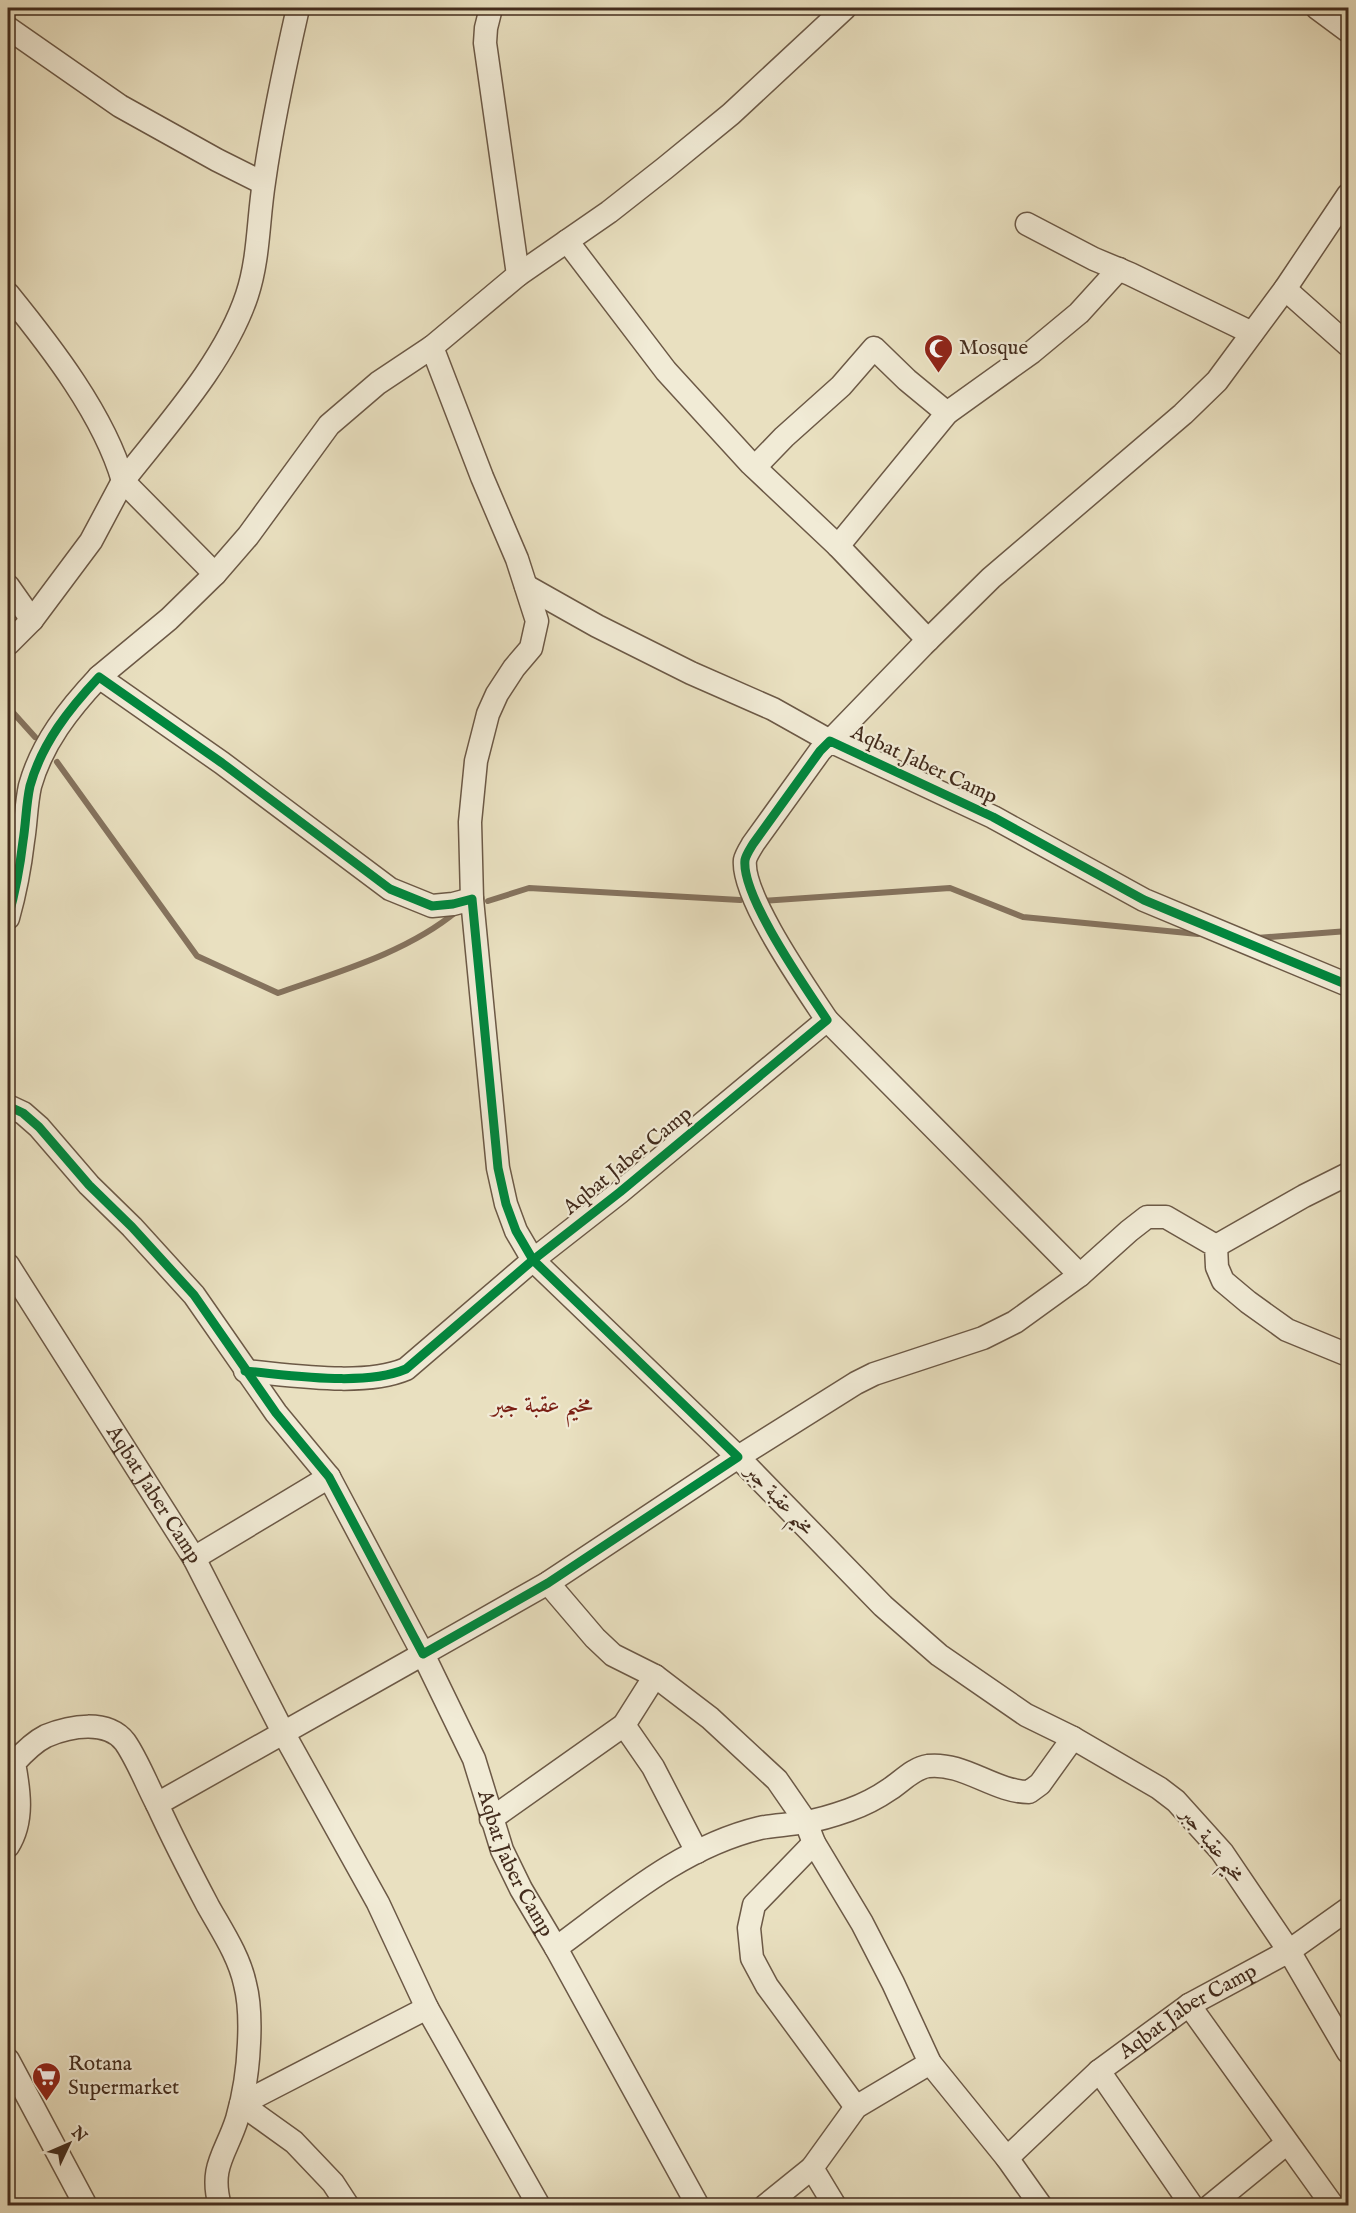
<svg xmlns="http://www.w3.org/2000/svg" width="1356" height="2213" font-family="'IM FELL English',Amiri,serif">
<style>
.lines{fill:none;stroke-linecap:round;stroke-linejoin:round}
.stream{stroke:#85735e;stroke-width:6}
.minor-casing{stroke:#6c5946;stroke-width:25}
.minor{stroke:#f1ebd6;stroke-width:22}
.cycleway-casing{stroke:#f1ebd6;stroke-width:13}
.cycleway{stroke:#00873e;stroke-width:9}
.labels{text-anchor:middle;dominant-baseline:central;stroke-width:4.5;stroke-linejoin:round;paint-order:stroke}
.poi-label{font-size:21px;fill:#432c1d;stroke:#f1ebd6;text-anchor:start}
.street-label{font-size:21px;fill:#432c1d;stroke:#f1ebd6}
.quarter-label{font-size:24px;fill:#7a1f14;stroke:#f1ebd6}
</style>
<rect width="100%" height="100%" fill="#e9e0c0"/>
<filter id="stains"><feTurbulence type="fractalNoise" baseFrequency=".00333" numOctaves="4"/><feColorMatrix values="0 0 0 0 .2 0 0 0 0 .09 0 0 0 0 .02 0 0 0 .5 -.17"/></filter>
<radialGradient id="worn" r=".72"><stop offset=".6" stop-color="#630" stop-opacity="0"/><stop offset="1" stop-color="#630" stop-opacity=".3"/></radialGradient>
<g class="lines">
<g class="stream">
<path d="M8,707L35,737"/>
<path d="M57,762L197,956L278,993C338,972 408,952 457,911"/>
<path d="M488,901L529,888L740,900"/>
<path d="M761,901L950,888L1023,917L1198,934"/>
<path d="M1257,938L1348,931"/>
</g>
<defs>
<g id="minor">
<path d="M1317,8L1348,31"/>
<path d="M8,28L120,106L217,160L263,183"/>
<path d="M1027,224L1094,259L1130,274L1252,333"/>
<path d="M567,241L666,371L751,464L838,546L928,640"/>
<path d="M518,275L609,212L665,168L731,114L845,8"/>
<path d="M1285,289L1348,345"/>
<path d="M8,294C51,347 104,415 123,481"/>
<path d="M432,347L518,275L485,43L486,28L491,8"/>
<path d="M755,467L784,437L841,386L874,348L907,380L947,413"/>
<path d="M123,481C166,426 225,362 247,295C259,259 258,220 264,182C272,124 285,65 298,8"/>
<path d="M838,546L947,413L1032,352L1079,313L1119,269"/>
<path d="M215,574L248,536L329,425L378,383L432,347L482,477L517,559L537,621L531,648L514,668L497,694L488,714L476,761L470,822L472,899"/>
<path d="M8,586L32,620"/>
<path d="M526,586L597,626L691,673L773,709L830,741L923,645L991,578L1183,414L1217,381L1285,289L1348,195"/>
<path d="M8,644L32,620L91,541L123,481L215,574L169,619L99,677"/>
<path d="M8,918C15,893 20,867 23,841C26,823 26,804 30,786C42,743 69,709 99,677L222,763L390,889L432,906L453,904L472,899L498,1168L506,1204L516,1231L533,1260L738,1457L548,1583L423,1654L329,1477L276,1413L194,1295L132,1227L89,1185L39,1127L23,1113L8,1106"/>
<path d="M827,1020L1080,1275"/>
<path d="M1216,1246L1304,1196L1348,1174"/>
<path id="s1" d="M8,1265L194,1558L284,1734L378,1903L427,2008L539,2206"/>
<path d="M1348,1355L1287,1330L1248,1302L1223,1281L1217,1267L1216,1246L1166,1217H1147L1129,1231L1080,1275L1015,1322L983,1338L874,1374L856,1383L738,1457L883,1606L939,1655L1026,1715L1073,1738L1159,1788L1176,1801L1222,1852L1289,1951L1348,1909"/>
<path d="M245,1371C291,1375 364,1387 406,1369L533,1260L620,1192L827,1020C806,988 741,896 745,860C746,855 750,849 753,844L820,751L830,741L993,817L1144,900L1348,985"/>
<path d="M194,1558L329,1477"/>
<path d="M548,1583L595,1638L613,1655L655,1676L710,1718L777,1780L806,1822L814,1843L862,1923L893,1983L930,2063L1007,2158L1041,2206"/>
<path d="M624,1725L653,1767L697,1852"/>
<path d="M491,1819L624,1725L655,1676"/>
<path d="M814,1843L754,1905L749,1928L752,1958L767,1986L856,2107"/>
<path d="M8,1846C24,1821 19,1790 14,1763C23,1753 34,1742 46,1736C70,1726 107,1719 125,1742C137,1759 147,1785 157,1804"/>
<path d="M556,1948C619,1902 681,1847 760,1828C774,1825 790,1825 805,1822C819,1820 835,1815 849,1810C863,1805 877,1798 890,1789C902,1781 914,1768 928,1766C964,1762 994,1792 1029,1792L1040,1784L1073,1738"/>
<path d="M1189,2005L1333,2206"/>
<path d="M8,2060L86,2206"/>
<path d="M1099,2071L1192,2206"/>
<path id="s2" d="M1007,2158L1099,2071L1189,2005L1289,1951L1348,2052"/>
<path d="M812,2168L835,2206"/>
<path id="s3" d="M220,2206C209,2166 226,2154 237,2119C244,2095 248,2068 249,2043C250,2023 250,2003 245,1984C239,1956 222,1931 208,1906C190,1872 173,1839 157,1804L423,1654L474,1759L502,1850L521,1889L556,1948L698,2206"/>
<path d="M348,2206L333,2183L294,2142L241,2104L427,2008"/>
<path d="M765,2206L812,2168L856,2107L930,2063"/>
<path d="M1210,2206L1287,2143"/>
</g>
</defs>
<use href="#minor" class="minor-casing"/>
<use href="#minor" class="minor"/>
<defs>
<g id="cycleway">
<path d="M8,918C15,893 20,867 23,841C26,823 26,804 30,786C42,743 69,709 99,677L222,763L390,889L432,906L453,904L472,899L498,1168L506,1204L516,1231L533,1260L738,1457L548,1583L423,1654L329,1477L276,1413L194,1295L132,1227L89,1185L39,1127L23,1113L8,1106"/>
<path d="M245,1371C291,1375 364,1387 406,1369L533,1260L620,1192L827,1020C806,988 741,896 745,860C746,855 750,849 753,844L820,751L830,741L993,817L1144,900L1348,985"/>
</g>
</defs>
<use href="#cycleway" class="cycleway-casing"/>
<use href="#cycleway" class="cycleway"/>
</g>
<defs>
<symbol id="mosque-pin" viewBox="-11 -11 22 30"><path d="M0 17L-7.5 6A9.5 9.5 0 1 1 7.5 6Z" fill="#8f2418" stroke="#f1ebd6"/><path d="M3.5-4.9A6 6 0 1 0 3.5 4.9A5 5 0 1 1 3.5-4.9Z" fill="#fff"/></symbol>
<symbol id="supermarket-pin" viewBox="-11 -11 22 30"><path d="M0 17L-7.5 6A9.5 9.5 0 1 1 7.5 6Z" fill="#8f2418" stroke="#f1ebd6"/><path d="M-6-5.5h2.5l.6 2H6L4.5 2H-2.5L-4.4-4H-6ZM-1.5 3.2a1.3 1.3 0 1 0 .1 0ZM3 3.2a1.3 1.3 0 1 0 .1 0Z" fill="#fff"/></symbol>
</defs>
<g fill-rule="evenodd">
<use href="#mosque-pin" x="922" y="332" width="33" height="45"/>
<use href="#supermarket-pin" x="30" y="2060" width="33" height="45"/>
</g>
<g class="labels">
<g class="poi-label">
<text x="959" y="348">Mosque</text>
<text x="68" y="2064">Rotana<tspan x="68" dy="24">Supermarket</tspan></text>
</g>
<g class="street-label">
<text transform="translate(924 765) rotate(25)">Aqbat Jaber Camp</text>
<text transform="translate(628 1161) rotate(-39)">Aqbat Jaber Camp</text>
<text stroke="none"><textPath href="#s1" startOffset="272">Aqbat Jaber Camp</textPath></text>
<text transform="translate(779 1500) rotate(46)">مخيم عقبة جبر</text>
<text transform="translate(1212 1845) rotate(51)">مخيم عقبة جبر</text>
<text stroke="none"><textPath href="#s3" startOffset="963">Aqbat Jaber Camp</textPath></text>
<text stroke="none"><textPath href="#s2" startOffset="234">Aqbat Jaber Camp</textPath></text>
</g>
<g class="quarter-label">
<text x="542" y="1405">مخيم عقبة جبر</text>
</g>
</g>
<rect width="1356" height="2213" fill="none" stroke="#e9e0c0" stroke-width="30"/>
<rect x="9" y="9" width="1338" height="2195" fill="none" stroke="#432c1d" stroke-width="3"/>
<rect x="15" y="15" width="1326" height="2183" fill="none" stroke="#432c1d" stroke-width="1.5"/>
<g transform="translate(69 2144) rotate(46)" stroke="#f1ebd6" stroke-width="4.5" paint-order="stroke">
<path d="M0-4.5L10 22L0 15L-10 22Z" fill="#432c1d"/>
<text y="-9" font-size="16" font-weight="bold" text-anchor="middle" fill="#432c1d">N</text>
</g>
<rect width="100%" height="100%" filter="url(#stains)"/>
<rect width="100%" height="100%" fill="url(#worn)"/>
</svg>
